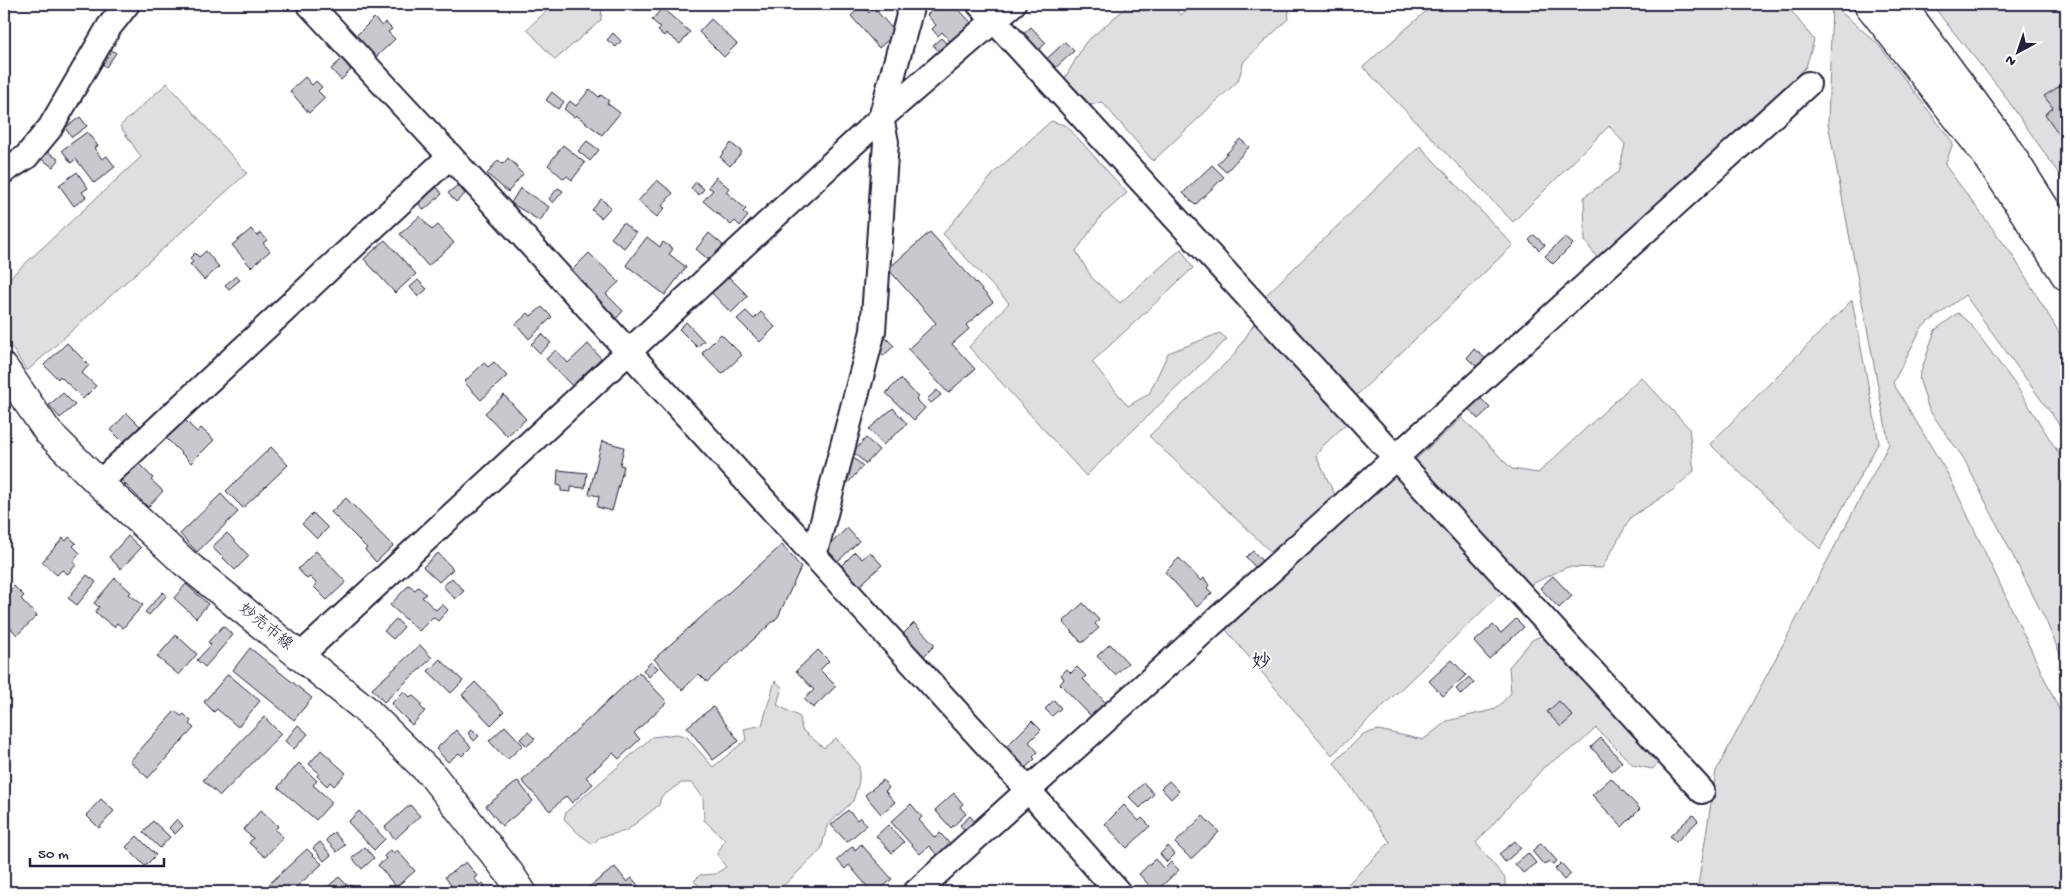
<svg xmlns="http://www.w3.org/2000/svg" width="2070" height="896" font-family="'Gochi Hand','Klee One',sans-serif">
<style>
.green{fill:#dfdfe2;stroke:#80808e}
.building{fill:#c8c8cf;stroke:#22223b}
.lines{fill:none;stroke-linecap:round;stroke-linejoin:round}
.minor-casing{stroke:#22223b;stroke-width:28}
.major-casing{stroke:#22223b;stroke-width:31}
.highway-casing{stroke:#22223b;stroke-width:31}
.minor{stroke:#fff;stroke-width:24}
.major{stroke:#fff;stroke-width:28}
.highway{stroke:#fff;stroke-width:28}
.labels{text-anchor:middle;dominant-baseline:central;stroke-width:4;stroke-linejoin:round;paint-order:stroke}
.street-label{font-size:16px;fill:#22223b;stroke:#fff}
.quarter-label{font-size:19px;font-weight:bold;fill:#22223b;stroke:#fff}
</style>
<rect width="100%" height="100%" fill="#fff"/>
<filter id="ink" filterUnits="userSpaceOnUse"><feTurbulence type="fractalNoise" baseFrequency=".02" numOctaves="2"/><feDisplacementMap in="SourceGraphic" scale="10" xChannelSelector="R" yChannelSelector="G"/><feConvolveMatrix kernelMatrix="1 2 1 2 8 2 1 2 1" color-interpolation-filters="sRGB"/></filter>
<g filter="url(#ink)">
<g class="green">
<path d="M554,4H602L601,20L555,60L527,29Z"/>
<path d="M1130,4H1171L1181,15L1194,4H1290L1288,19L1244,61L1238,81L1153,161L1102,102L1091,105L1065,78L1085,43Z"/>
<path d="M1448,4L1471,9L1474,4H1786L1814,40L1806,67L1598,259L1585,241L1584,197L1619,172L1625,144L1609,126L1513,222L1363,67L1425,12Z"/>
<path d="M1832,4L1878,44L1953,143L1945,165L2013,256L2066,344V434L1965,295L1922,327L1893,383L1949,476L2066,724V892H1697L1716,771L1889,444L1828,123Z"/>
<path d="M1932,4H2066V184L2000,89L1943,19Z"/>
<path d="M167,83L247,173L27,371L4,336V283L141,157L120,126Z"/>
<path d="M1051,121L1067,126L1127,193L1102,215L1076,251L1092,278L1120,303L1181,249L1193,268L1092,362L1128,406L1149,394L1168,353L1220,333L1227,339L1086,476L969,347L1009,303L943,234L995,172Z"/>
<path d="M1420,146L1513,245L1356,396L1265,296Z"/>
<path d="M1852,300L1879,442L1820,549L1710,444Z"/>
<path d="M1958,313L1969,322L2017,387L2066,465V668L2046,621L1964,459L1929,410L1919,378L1935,330Z"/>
<path d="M1256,321L1349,421L1322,447L1316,456L1337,499L1274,555L1149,436L1234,355Z"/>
<path d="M1641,377L1689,428L1694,471L1673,490L1631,517L1602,568L1567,567L1530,585L1415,460L1462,418L1512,469L1538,473Z"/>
<path d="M1396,471L1502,592L1332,755L1226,630Z"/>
<path d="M1545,634L1659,763L1652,769L1633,765L1596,728L1579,744L1544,767L1476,843L1505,878V892H1349L1346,886L1390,842L1334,763L1363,734L1379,730L1423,740L1447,721L1496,709L1511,693L1509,667L1532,640Z"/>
<path d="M775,681L782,687L777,705L800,717L802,730L824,748L836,738L859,765V782L853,801L827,826L821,850L777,892H705L694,881L700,875L715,874L726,867L717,854L725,840L704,820L703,797L692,783H681L661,797L659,805L626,831L600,837L593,844L579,834L564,819L566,812L652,737L677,734L687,737L713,767L746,740L744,729L762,725Z"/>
</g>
<g class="building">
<path d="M947,4H954L975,27L954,46L942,32L938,36L932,29L936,25L927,15L936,6L940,10Z"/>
<path d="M862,5L869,13L874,8L896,33L879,48L851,16Z"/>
<path d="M662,8L690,32L680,44L666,33L664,36L658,31L661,28L652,20Z"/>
<path d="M374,18L382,26L385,22L392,29L388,32L395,39L376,57L355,37Z"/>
<path d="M711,19L737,44L724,57L699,32Z"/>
<path d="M1031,27L1046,43L1033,55L1018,39Z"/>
<path d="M613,33L621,41L616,47L607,40Z"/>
<path d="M941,38L951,48L943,56L933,45Z"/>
<path d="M1065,42L1074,51L1050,73L1041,64Z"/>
<path d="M110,49L116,53L106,67L100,62Z"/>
<path d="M342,59L351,70L341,80L331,69Z"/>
<path d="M305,77L312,85L316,81L322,87L318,91L325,98L309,113L290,91Z"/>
<path d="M2063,84L2066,89V145L2045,114L2053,108L2044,96Z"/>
<path d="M590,89L599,97L601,95L609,101L607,103L620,113L602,135L576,115L574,117L564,109L570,101L576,106Z"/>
<path d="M552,92L564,102L558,109L546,100Z"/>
<path d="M80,117L87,126L72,137L65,128Z"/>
<path d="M87,132L98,146L94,148L102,159L107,156L115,167L94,183L76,159L71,163L62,150Z"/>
<path d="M1240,139L1249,147L1226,172L1217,164Z"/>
<path d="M587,141L599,150L590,161L578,151Z"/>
<path d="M731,143L742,152L730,166L720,157Z"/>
<path d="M563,145L585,163L572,180L567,176L564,179L548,165Z"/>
<path d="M47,151L59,160L53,167L41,159Z"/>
<path d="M508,158L517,166L516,168L523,174L508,192L487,174L498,160L503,164Z"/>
<path d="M1212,165L1224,177L1195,205L1183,193Z"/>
<path d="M77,172L88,188L82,192L86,197L74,206L59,185Z"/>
<path d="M716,177L729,188L726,192L746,209L743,212L748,216L740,226L735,221L731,225L703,201L713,190L708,187Z"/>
<path d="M657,180L673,193L662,206L665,208L657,217L638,201Z"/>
<path d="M696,182L704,189L699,195L691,188Z"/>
<path d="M458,185L465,194L456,202L448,193Z"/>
<path d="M437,187L442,194L424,210L418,203Z"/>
<path d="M520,188L549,207L540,221L511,203Z"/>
<path d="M558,188L563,191L553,203L549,199Z"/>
<path d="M601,199L611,207L601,218L592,210Z"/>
<path d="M420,216L432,230L438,225L454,243L428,266L400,234Z"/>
<path d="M623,223L636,233L624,248L611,238Z"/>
<path d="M251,229L257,236L261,233L267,240L263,243L270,251L251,267L232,245Z"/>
<path d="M930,232L993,302L966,325L969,329L952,344L975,369L948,393L908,349L936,323L888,269Z"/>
<path d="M709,233L723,245L710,261L696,249Z"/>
<path d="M1534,235L1545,245L1539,250L1529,240Z"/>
<path d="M647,237L660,247L663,242L673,249L669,254L686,267L665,295L626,265Z"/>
<path d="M1565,237L1573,244L1553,264L1545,256Z"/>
<path d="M385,240L416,274L395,293L364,259Z"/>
<path d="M206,251L219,267L204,280L190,264L193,262L190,258L195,253L199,257Z"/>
<path d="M589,253L619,282L606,294L623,311L614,321L567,275Z"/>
<path d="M726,274L748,296L731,313L709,290Z"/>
<path d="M236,276L240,280L229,289L225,285Z"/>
<path d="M418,280L427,289L418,297L410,287Z"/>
<path d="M542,307L552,317L529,339L516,324L528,313L531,316Z"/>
<path d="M746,311L754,319L761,312L775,327L760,342L737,319Z"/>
<path d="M686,322L704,341L697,347L679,329Z"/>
<path d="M542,334L551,343L540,353L531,344Z"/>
<path d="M721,334L742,355L722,374L702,353Z"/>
<path d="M886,338L894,346L883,356L875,348Z"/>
<path d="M67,343L89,365L82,373L96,386L83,399L60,376L58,379L44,365Z"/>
<path d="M588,344L601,358L572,386L546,359L556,350L568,363Z"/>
<path d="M1474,349L1485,358L1477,367L1467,358Z"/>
<path d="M494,362L507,376L481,400L464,382L484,363L488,367Z"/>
<path d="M900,379L919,397L916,399L925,408L914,420L886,393Z"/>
<path d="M937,390L941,395L931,403L927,399Z"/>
<path d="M1475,392L1490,408L1478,419L1463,403Z"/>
<path d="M63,393L75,405L60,418L49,405Z"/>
<path d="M504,395L526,419L507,436L485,413Z"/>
<path d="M893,408L907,424L883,445L869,429Z"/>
<path d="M127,413L140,426L124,443L111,430Z"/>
<path d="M185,420L197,432L201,428L214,440L191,463L166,438Z"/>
<path d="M866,438L879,450L866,464L853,452Z"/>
<path d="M602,441L624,447L620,465L624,466L612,511L597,507L599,496L589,494Z"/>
<path d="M271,447L288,465L243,508L226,491Z"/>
<path d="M849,454L863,466L848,483L843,478Z"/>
<path d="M138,463L153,478L151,480L163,491L148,507L121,480Z"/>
<path d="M558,470L587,473L585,488L571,487V492L561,491V486L557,485Z"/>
<path d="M221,494L238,512L197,552L180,534Z"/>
<path d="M346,498L393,546L376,562L365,550L367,548L331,512Z"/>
<path d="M313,513L328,528L317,539L302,524Z"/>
<path d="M847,528L859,541L832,567L820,554Z"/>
<path d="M227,533L249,556L235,570L212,547Z"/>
<path d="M128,536L141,548L121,569L109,557Z"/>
<path d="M69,537L76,543L73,546L80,553L73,562L76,565L68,574L62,570L57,575L42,562L63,538L66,541Z"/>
<path d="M782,545L801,567L778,617L707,682L699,674L682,690L654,659Z"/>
<path d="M316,551L346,582L327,600L314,587L317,584L310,577L307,579L298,569Z"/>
<path d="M1253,551L1264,563L1257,569L1246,557Z"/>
<path d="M855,552L862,559L870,552L882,565L855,590L837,570Z"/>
<path d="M438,553L453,569L439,582L423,567Z"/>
<path d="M1179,558L1201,581L1204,578L1209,585L1207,588L1212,593L1197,607L1165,572Z"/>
<path d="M87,575L96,582L77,605L68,598Z"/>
<path d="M1553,576L1572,596L1559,608L1540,588Z"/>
<path d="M115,578L131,592L129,594L143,605L123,628L117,623L114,627L95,612L99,607L94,603Z"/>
<path d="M452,578L464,591L455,599L443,586Z"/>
<path d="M186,584L208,604L196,618L174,598Z"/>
<path d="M409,585L415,590L418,587L426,594L422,597L436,610L442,604L448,610L438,621L433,617L419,631L390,605Z"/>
<path d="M14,586L24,596L21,599L37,616L17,635L4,621V597Z"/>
<path d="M163,592L167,595L149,615L145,612Z"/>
<path d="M1083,603L1099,620L1095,624L1099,628L1082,643L1063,622Z"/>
<path d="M396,619L404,627L393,639L384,631Z"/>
<path d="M1516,619L1524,627L1489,659L1474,642L1493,625L1501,633Z"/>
<path d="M914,623L935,645L921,659L900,637Z"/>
<path d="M223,626L233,635L205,667L197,660L211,645L208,642Z"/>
<path d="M176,635L197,654L179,675L157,657Z"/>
<path d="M1110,644L1128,663L1115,675L1097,656Z"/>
<path d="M420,645L432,658L384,702L372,689Z"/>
<path d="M250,648L312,698L294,720L233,670Z"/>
<path d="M818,650L829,661L820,670L836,686L813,708L804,699L814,690L796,671Z"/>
<path d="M440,659L463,681L451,693L428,671Z"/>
<path d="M1452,660L1466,675L1443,696L1429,681Z"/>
<path d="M651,662L658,668L649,677L643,670Z"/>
<path d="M1077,667L1086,676L1083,679L1105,702L1091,716L1060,684L1064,679L1061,675L1067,669L1071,673Z"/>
<path d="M639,672L667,702L634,733L640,739L619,759L613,753L586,777L593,784L572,803L566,796L550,811L522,781Z"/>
<path d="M228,674L260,701L238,727L217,709L214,712L204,702Z"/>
<path d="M1469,677L1474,683L1461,695L1456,689Z"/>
<path d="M475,682L504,712L491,725L462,695Z"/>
<path d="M404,691L410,697L412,695L422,704L420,706L425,711L412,725L391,704Z"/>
<path d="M1054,700L1061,708L1052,716L1045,709Z"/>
<path d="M1559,701L1573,716L1561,727L1547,712Z"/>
<path d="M713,707L739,741L713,760L687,727Z"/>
<path d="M175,711L181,716L184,714L191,721L189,724L194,728L148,778L130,761Z"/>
<path d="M264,717L281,734L220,796L203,780Z"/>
<path d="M1032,721L1041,730L1029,742L1038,752L1033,757L1035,759L1022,771L1002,751Z"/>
<path d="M298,725L308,734L294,749L285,741Z"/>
<path d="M505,726L523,745L507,760L489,741Z"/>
<path d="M472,729L479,736L474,741L468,733Z"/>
<path d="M456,730L471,747L462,756L459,753L448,762L436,749Z"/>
<path d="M528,732L535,739L527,746L520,739Z"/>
<path d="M1601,738L1622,762L1612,771L1591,747Z"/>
<path d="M321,750L346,773L334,786L330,782L327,786L317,776L319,773L309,764Z"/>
<path d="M299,763L317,781L313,785L332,802L316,820L278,787Z"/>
<path d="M1611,778L1640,809L1622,827L1592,795Z"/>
<path d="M883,780L889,788L885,791L895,802L881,814L865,795Z"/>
<path d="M518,781L533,801L502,826L486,806Z"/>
<path d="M1169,781L1179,791L1171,799L1161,788Z"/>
<path d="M1144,783L1154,794L1140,808L1129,797Z"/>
<path d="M954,793L963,804L960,807L966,814L951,828L935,810Z"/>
<path d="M101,799L114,811L99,828L86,815Z"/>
<path d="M911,804L922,817L919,820L935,838L940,833L951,845L938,856L929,846L920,854L891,822Z"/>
<path d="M410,805L420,816L395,839L385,827Z"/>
<path d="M1124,805L1139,821L1142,818L1150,826L1127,848L1105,824Z"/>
<path d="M261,810L278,826L275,830L283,837L265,857L249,843L253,838L243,830Z"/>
<path d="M848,810L857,820L860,817L867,825L847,842L831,825Z"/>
<path d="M359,811L385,839L374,850L348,822Z"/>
<path d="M1693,815L1698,821L1676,842L1670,836Z"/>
<path d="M970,816L978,825L968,834L960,825Z"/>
<path d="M1203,816L1219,832L1191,859L1175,843Z"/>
<path d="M177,819L183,826L175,834L169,828Z"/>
<path d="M153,821L170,837L160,848L143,832Z"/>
<path d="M888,825L904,842L892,853L876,836Z"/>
<path d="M334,832L345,845L337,852L326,840Z"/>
<path d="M137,836L156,855L145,866L126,847Z"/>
<path d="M1515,841L1521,848L1505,862L1499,854Z"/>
<path d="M320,842L331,855L324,861L313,848Z"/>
<path d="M1541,843L1557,861L1552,865L1549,861L1544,865L1532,851Z"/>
<path d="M861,844L892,879L877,892H872L849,865L845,869L837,860L853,846L855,850Z"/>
<path d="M1168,846L1175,854L1167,862L1160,854Z"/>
<path d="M365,847L374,858L362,869L352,858Z"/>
<path d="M307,849L322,864L291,892H273L267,886Z"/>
<path d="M391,850L393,853L397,850L415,871L396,887L378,865L386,859L384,856Z"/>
<path d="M1528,853L1536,863L1523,873L1515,864Z"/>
<path d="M1155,859L1164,869L1171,862L1179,870L1155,892L1139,874Z"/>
<path d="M466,862L477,876L474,878L480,885L483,883L490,892H456L445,877Z"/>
<path d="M1561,863L1571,874L1564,880L1555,869Z"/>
<path d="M615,867L627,882L632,878L643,892H631L628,888L623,892H587L585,890Z"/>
<path d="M339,877L349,887L351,885L357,892H327L324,890Z"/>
</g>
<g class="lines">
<defs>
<g id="minor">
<path d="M309,4L450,156L1029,791L1118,892"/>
<path d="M979,4L1702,791"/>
<path d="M4,171L26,157L50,128L109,27L127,4"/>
<path d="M99,483L450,156"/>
<path d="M814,556L873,331L886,142L881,118L912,4"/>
<path d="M300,656L881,118L1013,4"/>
<path d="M916,892L1808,84"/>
</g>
<path id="major" d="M4,368L48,432L99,483L184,562L364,708L433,776L510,874L522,892"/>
<g id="highway">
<path d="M1868,4L1987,156L2066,276"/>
<path d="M1901,4L2001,139L2066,241"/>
</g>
</defs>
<use href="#minor" class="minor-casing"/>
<use href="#major" class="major-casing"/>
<use href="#highway" class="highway-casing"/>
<use href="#minor" class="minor"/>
<use href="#major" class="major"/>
<use href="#highway" class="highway"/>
</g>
</g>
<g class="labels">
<g class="street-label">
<text transform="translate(265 628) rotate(39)">妙売市線</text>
</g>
<g class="quarter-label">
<text x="1261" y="663">妙</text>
</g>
</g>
<rect width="2070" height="896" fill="none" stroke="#fff" stroke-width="20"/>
<rect x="10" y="10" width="2050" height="876" fill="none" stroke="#22223b" stroke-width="2" filter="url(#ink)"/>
<g transform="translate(2018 52) rotate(220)" stroke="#ffffff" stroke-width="4" paint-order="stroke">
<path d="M0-4L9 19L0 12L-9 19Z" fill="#22223b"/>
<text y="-8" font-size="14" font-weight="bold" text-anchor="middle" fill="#22223b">N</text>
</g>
<path d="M30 858v8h134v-8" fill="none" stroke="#22223b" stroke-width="2.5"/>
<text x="38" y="858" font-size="15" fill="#22223b" stroke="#ffffff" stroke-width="4" paint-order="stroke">50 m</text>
</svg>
